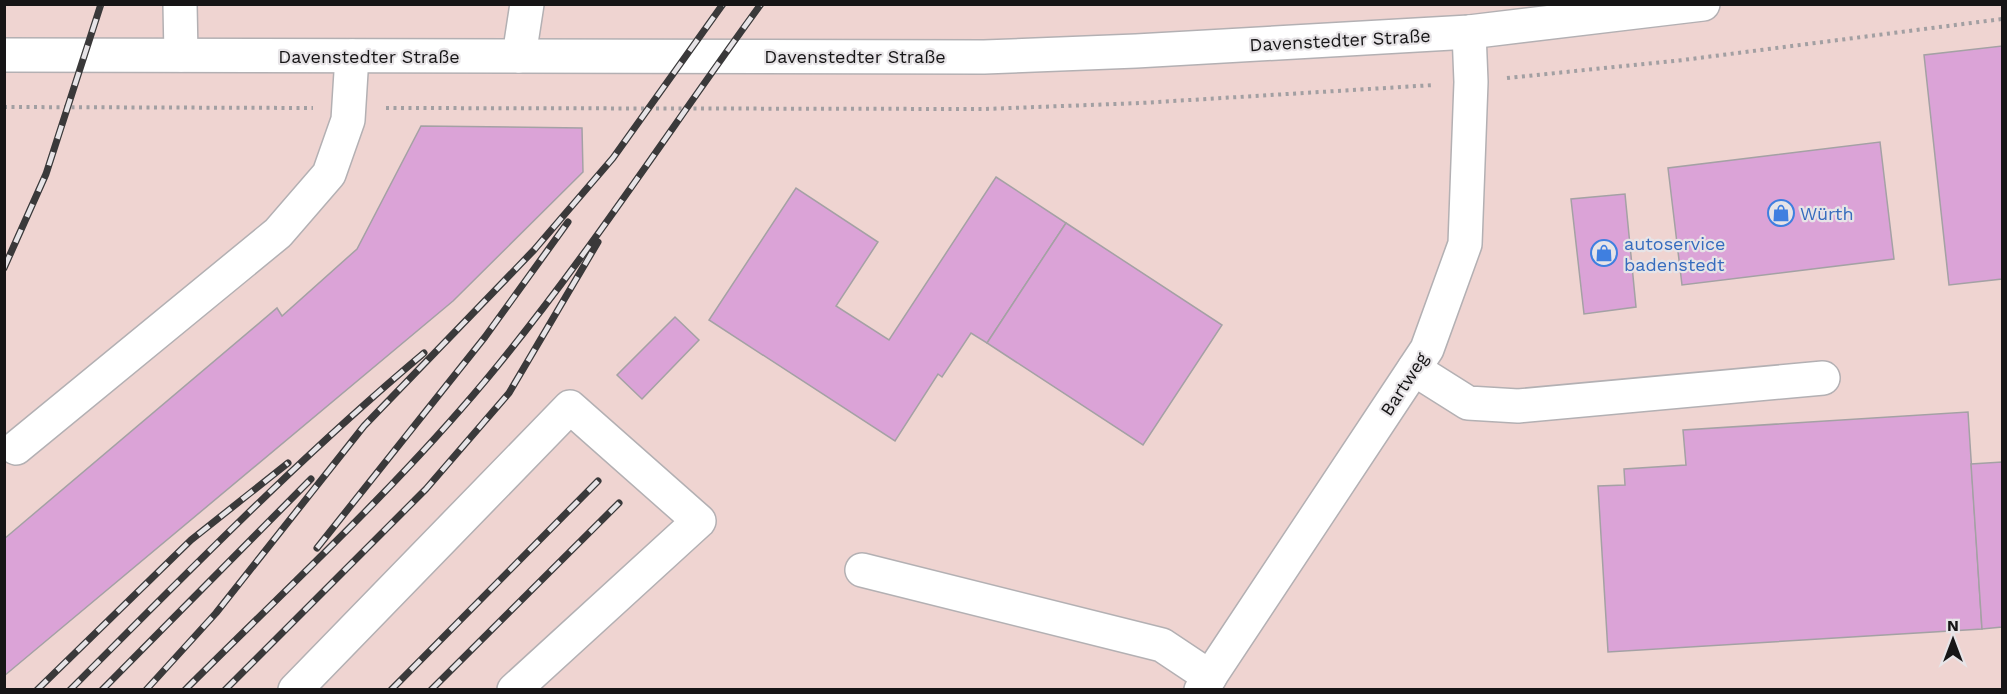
<svg xmlns="http://www.w3.org/2000/svg" width="2007" height="694" font-family="'Work Sans',sans-serif">
<style>
.industrial{fill:#efd4d1}
.building{fill:#dba3d7;stroke:#a4a1a4;stroke-width:1.5}
.lines{fill:none;stroke-linecap:round;stroke-linejoin:round}
.minor-casing{stroke:#b3b0b3;stroke-width:36}
.path{stroke:#a29fa2;stroke-width:4;stroke-dasharray:3 4.5;stroke-linecap:butt}
.minor{stroke:#fff;stroke-width:33}
.rail-casing{stroke:#3a393a;stroke-width:7}
.rail{stroke:#e7e4e7;stroke-width:4.5;stroke-dasharray:14;stroke-linecap:butt}
.labels{text-anchor:middle;dominant-baseline:central;stroke-width:4.5;stroke-linejoin:round;paint-order:stroke}
.street-label{font-size:18px;fill:#161516;stroke:#e7e4e7}
.shop-label{font-size:18px;fill:#366cbe;stroke:#e7e4e7;text-anchor:start}
</style>
<rect width="100%" height="100%" fill="#e7e4e7"/>
<path class="industrial" d="M4,5H2002V689H5Z"/>
<g class="building">
<path d="M2002,46V279L1949,285L1924,55Z"/>
<path d="M421,126L582,128L583,172L453,301L4,676V539L277,308L282,316L357,249Z"/>
<path d="M1880,142L1894,259L1682,285L1668,168Z"/>
<path d="M996,177L1066,223L987,343L971,333L942,377L938,374L895,441L709,320L796,188L878,242L836,306L889,340Z"/>
<path d="M1625,194L1636,307L1584,314L1571,199Z"/>
<path d="M1066,223L1222,325L1143,445L987,343Z"/>
<path d="M675,317L699,340L642,399L617,375Z"/>
<path d="M1968,412L1982,629L1608,652L1598,486L1625,485L1624,469L1686,465L1683,430Z"/>
<path d="M2002,462V627L1982,629L1971,464Z"/>
</g>
<g class="lines">
<defs>
<g id="minor">
<path d="M180,4L181,55"/>
<path d="M4,55L984,57L1136,51L1469,32L1703,4"/>
<path d="M519,56L527,4"/>
<path d="M1414,369L1468,403L1518,406L1823,378"/>
<path d="M16,448L278,233L329,174L348,120L352,56"/>
<path d="M862,570L1162,645L1210,677"/>
<path d="M295,690L570,407L699,521L514,690"/>
<path d="M1201,690L1427,349L1465,244L1471,82L1469,32"/>
</g>
</defs>
<use href="#minor" class="minor-casing"/>
<g class="path">
<path d="M1507,78L1683,60L2002,19"/>
<path d="M4,107L313,108"/>
<path d="M386,108L985,109L1141,103L1434,85"/>
</g>
<use href="#minor" class="minor"/>
<defs>
<g id="rail">
<path d="M4,268L46,174L101,4"/>
<path d="M317,548L485,337L568,222"/>
<path d="M37,690L191,540L288,463"/>
<path d="M70,690C185,575 299,458 424,353"/>
<path d="M102,690L311,479"/>
<path d="M146,690L216,613L364,426L534,250L613,158L723,4"/>
<path d="M185,690C286,589 393,491 485,381C584,262 669,130 761,4"/>
<path d="M225,690L426,489L509,393L598,242"/>
<path d="M391,690L598,481"/>
<path d="M431,690L619,503"/>
</g>
</defs>
<use href="#rail" class="rail-casing"/>
<use href="#rail" class="rail"/>
</g>
<defs>
<symbol id="shop-ring" viewBox="-11 -11 22 22"><circle r="9.5" fill="#e7e4e7" stroke="#3f7fe0" stroke-width="1.5"/><path d="M-5-2.5h2.3a2.7 3.5 0 0 1 5.4 0H5L5.5 6h-11ZM-1.5-2.5h3a1.5 2.3 0 0 0-3 0Z" fill="#3f7fe0"/></symbol>
</defs>
<g fill-rule="evenodd">
<use href="#shop-ring" x="1766" y="198" width="30" height="30"/>
<use href="#shop-ring" x="1589" y="238" width="30" height="30"/>
</g>
<g class="labels">
<g class="street-label">
<text transform="translate(1340 40) rotate(-3)">Davenstedter Straße</text>
<text x="369" y="56">Davenstedter Straße</text>
<text x="855" y="56">Davenstedter Straße</text>
<text transform="translate(1404 384) rotate(-57)">Bartweg</text>
</g>
<g class="shop-label">
<text x="1800" y="213">Würth</text>
<text x="1624" y="243">autoservice<tspan x="1624" dy="21">badenstedt</tspan></text>
</g>
</g>
<rect width="2007" height="694" fill="none" stroke="#161516" stroke-width="12"/>
<g transform="translate(1953 640)" stroke="#e7e4e7" stroke-width="4.5" paint-order="stroke">
<path d="M0-4.5L10 22L0 15L-10 22Z" fill="#161516"/>
<text y="-9" font-size="16" font-weight="bold" text-anchor="middle" fill="#161516">N</text>
</g>
</svg>
